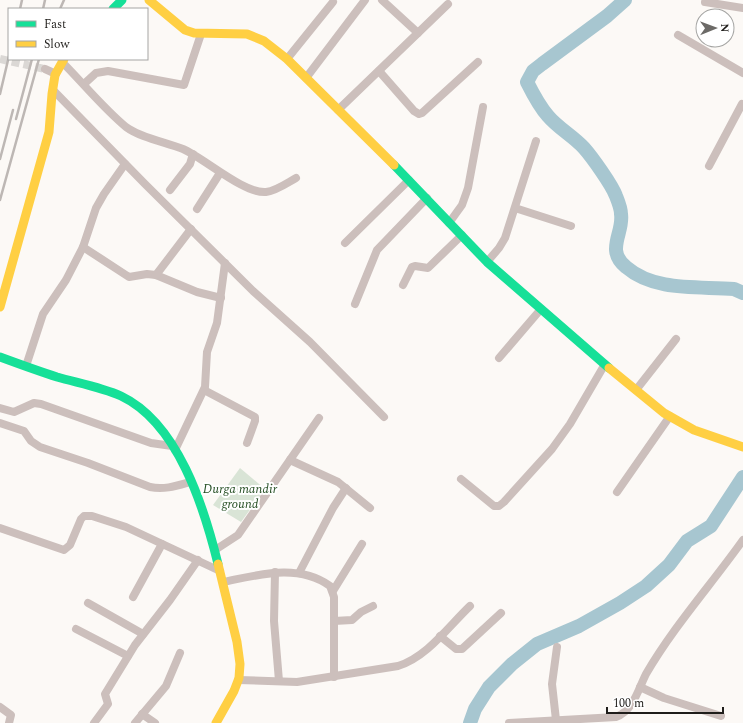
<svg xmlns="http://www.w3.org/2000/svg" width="743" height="723" font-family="Spectral,serif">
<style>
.park{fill:#d9e4d6}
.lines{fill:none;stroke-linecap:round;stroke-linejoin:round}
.river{stroke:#a7c6d0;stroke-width:14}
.street-tunnel{stroke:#dbd8d5;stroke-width:8;stroke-dasharray:8 4;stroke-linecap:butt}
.street{stroke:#ccbfbc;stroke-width:8}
.fast{stroke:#16e098;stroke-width:9}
.slow{stroke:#ffcf43;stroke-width:9}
.rail{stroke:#bdb7b4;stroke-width:2.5}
.labels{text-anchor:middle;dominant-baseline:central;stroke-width:4;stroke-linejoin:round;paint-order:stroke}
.park-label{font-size:13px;font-style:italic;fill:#264f24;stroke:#fff}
</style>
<rect width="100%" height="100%" fill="#fcf9f6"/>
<path class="park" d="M240,468L265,489L241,522L213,505Z"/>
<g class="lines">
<g class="river">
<path d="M625,0L607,16L542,64L533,71L527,82C533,94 539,106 548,116C558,128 573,136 584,148C592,157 612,185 616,196C618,201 621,208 621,214C624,233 605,250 626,267C655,292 699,286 734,289L743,293"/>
<path d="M470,723L475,709L489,687L512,664L537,644L579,626L620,603L646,586L669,565L687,541L711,526L743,477"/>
</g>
<path class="street-tunnel" d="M0,59L45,69"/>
<g class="street">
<path d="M382,0L418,33"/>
<path d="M705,2L743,8"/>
<path d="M678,35L743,73"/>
<path d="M287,59L333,2"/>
<path d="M62,62C83,83 103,108 126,127C141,138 165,142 183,149C204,158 244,194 266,192C276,191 287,183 296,178"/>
<path d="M45,69L56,74"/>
<path d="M379,71L414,111L419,114L422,113L478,62"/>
<path d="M306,78L365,0"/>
<path d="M84,84L96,73L108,71L184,85L201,34"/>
<path d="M53,90L145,184L253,291L310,342L384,417"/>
<path d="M338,110L448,4"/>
<path d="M709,166L742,104"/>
<path d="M170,190L190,164L193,154"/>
<path d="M515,208L571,226"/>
<path d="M197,209L220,173"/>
<path d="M449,223L462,205L468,188L483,107"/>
<path d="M345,243L409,180"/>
<path d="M83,247L129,277L147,274L156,275L197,292L221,298"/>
<path d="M487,262L499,248L505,238L536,141"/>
<path d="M156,275L191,229"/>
<path d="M403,285L412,267L415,266L428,268L462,235"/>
<path d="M355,304L377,250L427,198"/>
<path d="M499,358L541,309"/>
<path d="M26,366L43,314L66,280L83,247L96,208L104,194L125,164"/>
<path d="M204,390L255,417V421L247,443"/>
<path d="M636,390L676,339"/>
<path d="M0,408L14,412L34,403L41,404L151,443L172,446"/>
<path d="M0,423L24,431L31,441L40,447L88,463L150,487C164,490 176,486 190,482"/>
<path d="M175,450L205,387L207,352L217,323L225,263"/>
<path d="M290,460L338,482L370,508"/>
<path d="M461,479L494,506H499L504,502L552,449L570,424L605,364"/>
<path d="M617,492L670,416"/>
<path d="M0,528L64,550L70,545L81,519L84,516H92L126,527L220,571"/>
<path d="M215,550L238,535L319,418"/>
<path d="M275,572L274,621L279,681"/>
<path d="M299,573L333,508L346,488"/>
<path d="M223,582C258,575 298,563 330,586L334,597V677"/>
<path d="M333,591L362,544"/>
<path d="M133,597L162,544"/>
<path d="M88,603L143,634"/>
<path d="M334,621L352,620L361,612L373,606"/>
<path d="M76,629L128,656"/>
<path d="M440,636L456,649H462L501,613"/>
<path d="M238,680L297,682L398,666C427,657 448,627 470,606"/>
<path d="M640,687L664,698L721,716"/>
<path d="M0,707L11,715L9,723"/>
<path d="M142,714L155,723"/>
<path d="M556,720L552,684L557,647"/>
<path d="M94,723L108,704L105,694L135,645L170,600L198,560"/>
<path d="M135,723L166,686L180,653"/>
<path d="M509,723L616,717C633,711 638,690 646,674C674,626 711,585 743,540"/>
</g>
<g class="fast">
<path d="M113,9L122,0"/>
<path d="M394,165L487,262L609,368"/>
<path d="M0,357C19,364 38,371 57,377C78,383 101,387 121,396C178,423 204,507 218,564"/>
</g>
<g class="slow">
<path d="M149,0L185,30L194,33L247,34L264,41L287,59L394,165"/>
<path d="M0,307L49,132L52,94L55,75L64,59"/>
<path d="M609,368L664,413L694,430L743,447"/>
<path d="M216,723L234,691L239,678L240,664L237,642L218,564"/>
</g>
<g class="rail">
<path d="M20,9L22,0"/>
<path d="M43,9L45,0"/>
<path d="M60,9L64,0"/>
<path d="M0,94L9,56"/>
<path d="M16,119L32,59"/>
<path d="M0,159L13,110"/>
<path d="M0,200L39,59"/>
</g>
</g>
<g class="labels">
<g class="park-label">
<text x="240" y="489">Durga mandir<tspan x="240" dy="15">ground</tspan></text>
</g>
</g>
<rect x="8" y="8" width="140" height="52" fill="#ffffff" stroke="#a5a5a3"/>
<rect x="16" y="21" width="20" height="6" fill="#16e098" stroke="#a5a5a3"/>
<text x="44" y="28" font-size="12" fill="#1f1d1a">Fast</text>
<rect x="16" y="41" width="20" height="6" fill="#ffcf43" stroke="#a5a5a3"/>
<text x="44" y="48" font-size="12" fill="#1f1d1a">Slow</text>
<g transform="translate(715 28) rotate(89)"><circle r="19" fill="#ffffff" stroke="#a5a5a3"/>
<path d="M0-3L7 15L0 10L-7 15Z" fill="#6c6a67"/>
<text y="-6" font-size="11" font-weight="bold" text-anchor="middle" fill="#1f1d1a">N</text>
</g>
<path d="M607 707v6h116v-6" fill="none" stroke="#1f1d1a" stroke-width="2"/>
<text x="613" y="707" font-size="12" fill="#1f1d1a" stroke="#ffffff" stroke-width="3" paint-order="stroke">100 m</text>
</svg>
